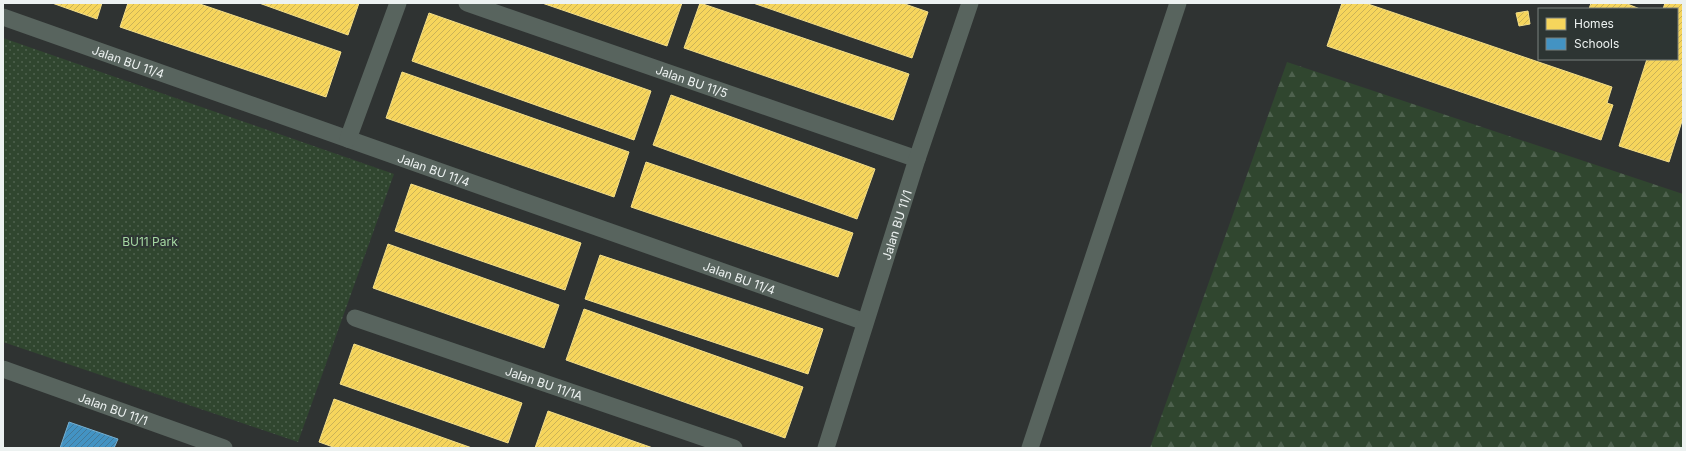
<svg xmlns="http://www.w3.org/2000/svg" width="1686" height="451" font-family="Inter,sans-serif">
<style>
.green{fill:url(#green-dots)}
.forest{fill:url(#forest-firs)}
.homes{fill:url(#homes-hatch);stroke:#f3de89}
.schools{fill:url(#schools-hatch);stroke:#76b0d1}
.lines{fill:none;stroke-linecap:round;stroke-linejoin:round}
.minor{stroke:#58645e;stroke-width:17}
.labels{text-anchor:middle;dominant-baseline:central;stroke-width:4;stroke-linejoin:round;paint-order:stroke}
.street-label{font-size:12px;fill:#edf2f1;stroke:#2d3533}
.park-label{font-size:12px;fill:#a6d8a3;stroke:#2d3533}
</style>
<defs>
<pattern id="green-dots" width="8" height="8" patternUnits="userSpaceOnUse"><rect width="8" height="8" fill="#30462f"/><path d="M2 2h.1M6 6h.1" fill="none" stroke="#4e614e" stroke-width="1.8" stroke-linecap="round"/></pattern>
<pattern id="forest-firs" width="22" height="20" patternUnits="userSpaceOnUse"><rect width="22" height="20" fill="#30462f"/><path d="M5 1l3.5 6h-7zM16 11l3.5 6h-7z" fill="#4e614e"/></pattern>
<pattern id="homes-hatch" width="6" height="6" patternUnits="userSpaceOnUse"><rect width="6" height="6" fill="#f6d55c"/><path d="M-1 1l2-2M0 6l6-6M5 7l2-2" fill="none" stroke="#cab257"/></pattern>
<pattern id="schools-hatch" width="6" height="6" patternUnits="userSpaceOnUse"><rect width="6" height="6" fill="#4393c3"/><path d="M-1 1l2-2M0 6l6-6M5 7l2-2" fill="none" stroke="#447998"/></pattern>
</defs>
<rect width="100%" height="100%" fill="#2f3332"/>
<path class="green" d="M3,38L394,174L298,442L3,342Z"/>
<path class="forest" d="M1287,62L1683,194V448H1150Z"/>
<g class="homes">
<path d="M52,3H102L97,19Z"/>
<path d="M128,3H197L341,52L326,97L120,27Z"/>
<path d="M259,3H359L348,35Z"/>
<path d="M542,3H682L667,46Z"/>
<path d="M700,3L909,74L893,120L684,48Z"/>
<path d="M753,3H902L928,12L912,58Z"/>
<path d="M1342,3H1365L1612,87L1607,103L1613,105L1601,140L1327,46Z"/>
<path d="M1591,3H1625L1640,9H1589Z"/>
<path d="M1665,3H1683V118L1669,162L1619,146L1647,59H1677V9H1663Z"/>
<path d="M1528,11L1530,24L1519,26L1516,13Z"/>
<path d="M429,13L651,91L634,140L412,61Z"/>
<path d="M402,72L629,152L614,197L386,118Z"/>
<path d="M671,95L875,169L857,219L653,145Z"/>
<path d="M646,162L853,233L838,277L631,207Z"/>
<path d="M411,184L581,243L565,290L395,231Z"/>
<path d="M388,244L559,305L544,348L373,288Z"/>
<path d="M600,255L823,329L808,374L585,299Z"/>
<path d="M584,309L803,387L785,438L566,360Z"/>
<path d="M354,344L522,403L508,443L340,384Z"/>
<path d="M334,399L472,448H336L319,442Z"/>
<path d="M548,411L653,448H535Z"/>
</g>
<path class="schools" d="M69,422L118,439L114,448H60Z"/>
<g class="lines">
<g class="minor">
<path id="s1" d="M467,3L917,159"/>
<path id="s2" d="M3,17L865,322"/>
<path d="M348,139L398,3"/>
<path id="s3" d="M355,318L734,448"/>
<path id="s4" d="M3,369L224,448"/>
<path id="s5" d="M826,448L917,159L970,3"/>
<path d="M1030,448L1178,3"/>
</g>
</g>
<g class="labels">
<g class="street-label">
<text stroke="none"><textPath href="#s2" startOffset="133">Jalan BU 11/4</textPath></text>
<text stroke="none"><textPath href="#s1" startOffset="238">Jalan BU 11/5</textPath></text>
<text stroke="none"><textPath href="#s2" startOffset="457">Jalan BU 11/4</textPath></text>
<text stroke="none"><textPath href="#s5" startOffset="234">Jalan BU 11/1</textPath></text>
<text stroke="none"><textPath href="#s2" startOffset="781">Jalan BU 11/4</textPath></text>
<text stroke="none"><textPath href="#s3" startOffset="200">Jalan BU 11/1A</textPath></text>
<text stroke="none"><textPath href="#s4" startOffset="117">Jalan BU 11/1</textPath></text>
</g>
<g class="park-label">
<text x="150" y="241">BU11 Park</text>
</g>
</g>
<rect width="1686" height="451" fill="none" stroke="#edf2f1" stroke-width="8"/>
<rect x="1538" y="8" width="140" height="52" fill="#2d3533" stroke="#7a817f"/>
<rect x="1546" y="18" width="20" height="12" fill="#f6d55c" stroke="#7a817f"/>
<text x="1574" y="28" font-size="12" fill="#edf2f1">Homes</text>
<rect x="1546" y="38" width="20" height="12" fill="#4393c3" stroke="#7a817f"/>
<text x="1574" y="48" font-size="12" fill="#edf2f1">Schools</text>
</svg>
